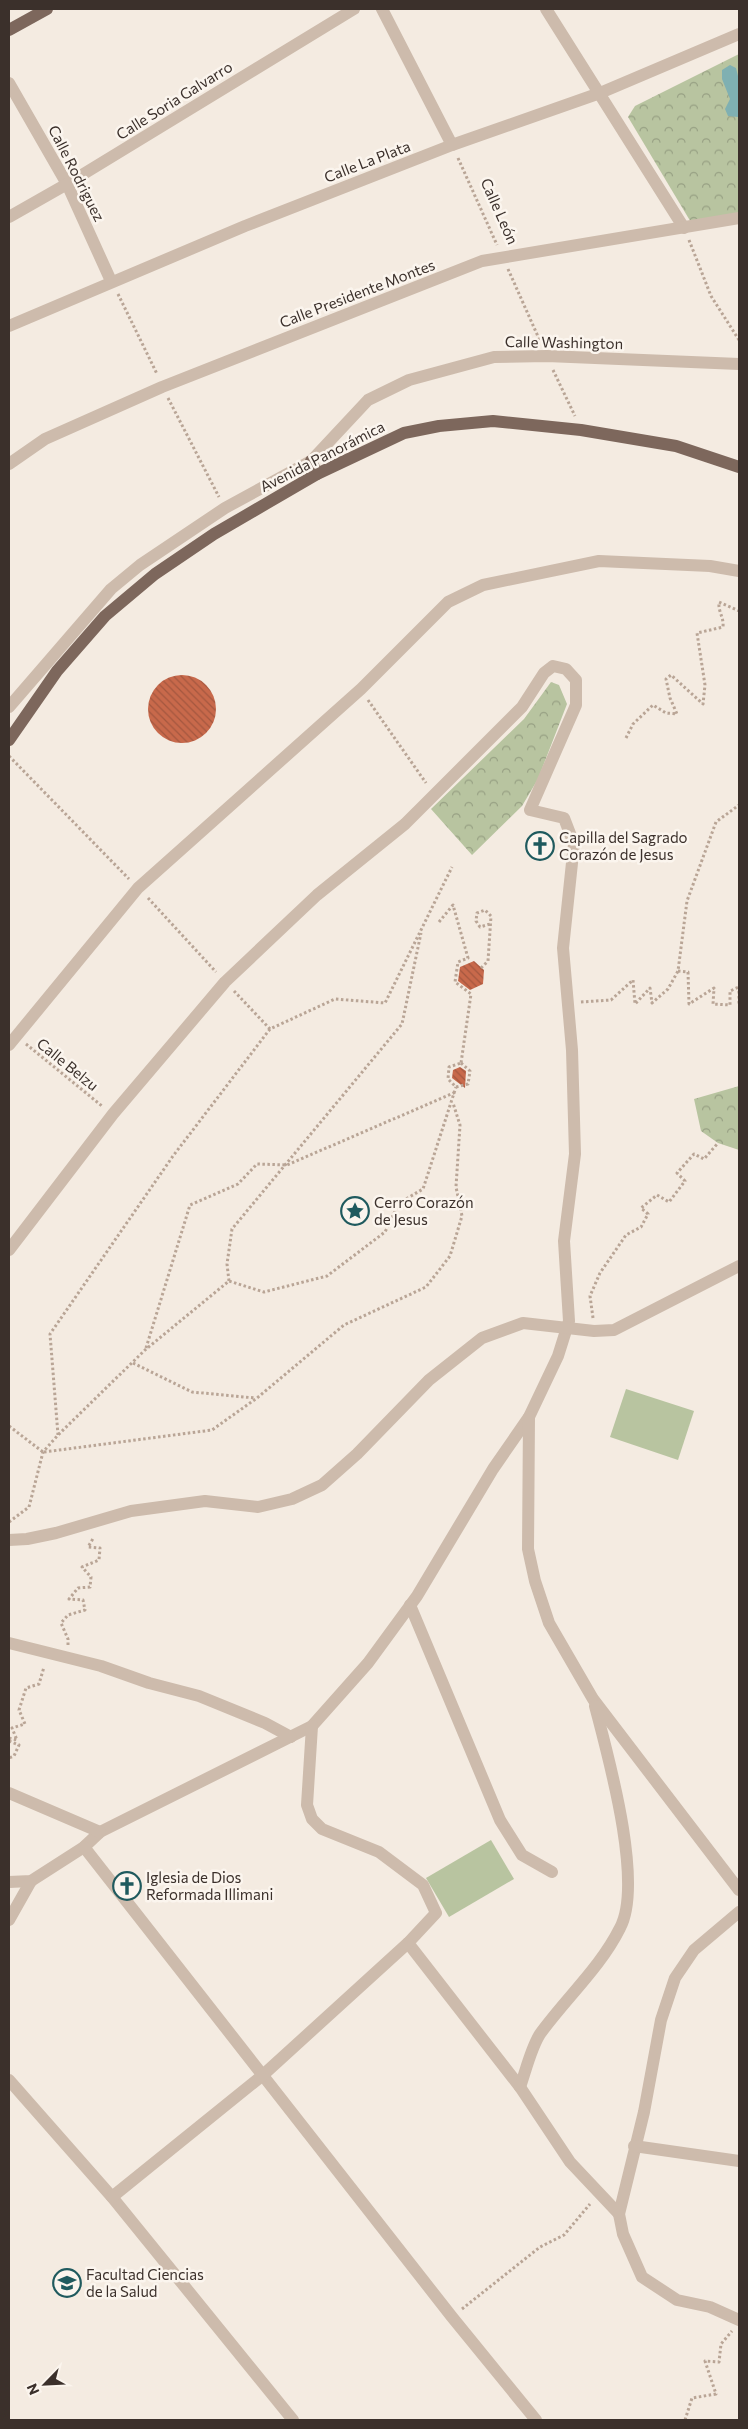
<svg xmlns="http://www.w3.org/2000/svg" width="748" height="2429" font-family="Commissioner,sans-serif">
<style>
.forest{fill:url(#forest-crowns)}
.pitch{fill:#b8c4a0}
.water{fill:#7fb0b2}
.building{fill:url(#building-back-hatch)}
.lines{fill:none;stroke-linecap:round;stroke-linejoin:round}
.path{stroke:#b9a596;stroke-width:3;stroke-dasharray:2.5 2.5;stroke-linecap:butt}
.minor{stroke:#cdbbac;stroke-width:12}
.major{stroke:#7d675c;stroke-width:12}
.labels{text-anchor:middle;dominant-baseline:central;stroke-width:5;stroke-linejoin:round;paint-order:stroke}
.street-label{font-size:15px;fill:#3b302b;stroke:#fbf5ee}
.poi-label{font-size:15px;fill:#3b302b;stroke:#fbf5ee;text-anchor:start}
</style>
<defs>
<pattern id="forest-crowns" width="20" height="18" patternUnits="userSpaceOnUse" patternTransform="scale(1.25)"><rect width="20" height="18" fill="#b8c4a0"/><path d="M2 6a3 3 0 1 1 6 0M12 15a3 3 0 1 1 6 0" fill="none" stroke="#97a083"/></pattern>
<pattern id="building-back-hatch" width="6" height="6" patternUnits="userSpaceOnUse" patternTransform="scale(1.25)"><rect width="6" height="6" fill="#c8694b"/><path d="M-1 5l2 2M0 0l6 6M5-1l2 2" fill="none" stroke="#a4573f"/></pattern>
</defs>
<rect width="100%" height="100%" fill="#f4ebe1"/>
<g class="forest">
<path d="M739,54V214L692,224L628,117L635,106Z"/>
<path d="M551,682L559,685L567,704L538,779L522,806L472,855L431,809L524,719Z"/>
<path d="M739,1086V1150L718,1143L701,1131L694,1099Z"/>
</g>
<g class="pitch">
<path d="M626,1389L694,1411L678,1460L610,1437Z"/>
<path d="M491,1840L514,1879L449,1917L426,1878Z"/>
</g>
<path class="water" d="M730,65L736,68L739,80L738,117L728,116L725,109L730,99L722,79V70Z"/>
<g class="building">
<circle cx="182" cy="709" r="34"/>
<path d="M474,961L484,970L483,984L470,990L458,981L460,967Z"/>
<path d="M460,1067L466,1071L465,1088L452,1078L453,1070Z"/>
</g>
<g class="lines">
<g class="path">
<path d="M458,158L497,245"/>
<path d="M689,240L711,296L739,340"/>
<path d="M508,269L540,341"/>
<path d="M118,294L157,374"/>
<path d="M553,370L575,416"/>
<path d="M168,398L219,497"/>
<path d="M368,700L426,783"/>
<path d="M626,738L633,724L653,705L666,713L677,714L670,698L666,679L671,675L703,704L705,685L697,633L723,627C724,617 718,612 719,602L739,611"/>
<path d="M9,756L129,879"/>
<path d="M148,898L216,972"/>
<path d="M439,922L453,905L468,958L458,962L455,982L471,994L461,1063"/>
<path d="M481,968L488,961L491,916L485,910L477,913L476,921L480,927L490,924"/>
<path d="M678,971L688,972L689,1004L714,988L713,1004L730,1005V991L739,987"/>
<path d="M234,991L270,1029"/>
<path d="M739,991V1005"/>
<path d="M581,1002L611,1000L633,980L635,1004L650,988L652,1003L668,989L678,971L687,901L716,822L739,805"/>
<path d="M26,1044L102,1106"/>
<path d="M461,1063L470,1071L468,1084L456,1087L448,1079L449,1067Z"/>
<path d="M229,1281L227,1264L232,1229L402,1024L421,933"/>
<path d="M593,1318L590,1296L600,1273L626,1235L641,1227L648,1214L641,1208L657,1195L669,1202L685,1181L677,1173L694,1154L704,1159L718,1143"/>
<path d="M146,1348L190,1205L238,1184L257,1164L287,1165L456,1092"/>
<path d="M133,1363L192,1392L255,1398"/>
<path d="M9,1426L43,1452"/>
<path d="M58,1435L50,1334L173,1156L270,1029L335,999L385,1003L452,867"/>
<path d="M44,1452L212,1430L257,1398L344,1325L426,1287L450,1256L462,1216L456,1187L460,1125L453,1103"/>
<path d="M9,1522L29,1507L43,1452L58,1435L145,1350L229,1281L264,1292L327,1276L385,1232L399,1203L423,1189L456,1087"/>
<path d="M68,1645V1639L61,1623L68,1615L85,1610L83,1600L69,1599L78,1588L90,1587L91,1577L82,1567L99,1560L100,1548L88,1547L94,1537"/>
<path d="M9,1738L17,1740L12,1728L25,1724L19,1710L26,1688L39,1684L44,1667"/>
<path d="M9,1741L19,1745L14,1756L9,1758"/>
<path d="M462,2309L540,2247L564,2235L590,2204"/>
<path d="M685,2420L692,2398L716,2394L705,2361L719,2362L721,2344L732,2331"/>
</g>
<g class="minor">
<path d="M382,9L452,145"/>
<path d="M546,9L684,228"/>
<path d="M9,83L67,184L111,281"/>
<path d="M9,217L67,184L354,9"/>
<path d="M9,326L245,226L452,145L600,93L739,34"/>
<path d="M9,464L45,439L162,387L482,261L739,218"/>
<path d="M9,707L111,589L140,565L225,508L311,461L368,400L409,380L494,357L547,356L739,364"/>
<path d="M9,1045L138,888L361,689L448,602L483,585L599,561L710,566L739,571"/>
<path d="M9,1250L113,1114L225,982L317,895L405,824L522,707L544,673L553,666L566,669L576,680V705L530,810L564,818L574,844L563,948L572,1050L575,1154L564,1241L569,1321L558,1356L529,1417L493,1469L417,1596L368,1663L312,1726L100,1832L84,1847L31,1881L9,1882"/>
<path d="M529,1417L528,1549L535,1581L549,1623L593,1699L739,1890"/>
<path d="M9,1540L27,1539L56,1533L131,1511L205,1501L258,1507L292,1499L322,1485L357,1454L429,1380L482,1338L523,1323L594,1331L614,1330L739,1266"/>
<path d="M410,1605L500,1820L522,1855L552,1872"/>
<path d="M9,1643L101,1666L149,1683L199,1696L265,1723L291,1737"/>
<path d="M312,1726L307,1805L312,1819L322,1829L379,1852L423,1885L436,1913L408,1943L520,2087L570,2162L619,2214"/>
<path d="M9,1793L100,1832"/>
<path d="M84,1847L452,2317L536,2420"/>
<path d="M739,1912L694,1950L675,1978L661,2020L644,2112L619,2214L623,2234L642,2277L677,2300L710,2307L739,2320"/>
<path d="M9,1920L31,1881"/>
<path d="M9,2080L112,2197L293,2420"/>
<path d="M520,2087C526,2070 531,2048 540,2034C566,1998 600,1968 620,1928C644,1883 608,1756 595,1706"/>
<path d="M634,2146L739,2161"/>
<path d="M112,2197L263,2075L408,1943"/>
</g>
<g class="major">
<path d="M9,30L47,9"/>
<path d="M311,461L317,474"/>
<path d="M9,740L57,671L105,616L155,574L214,534L317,474L404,433L439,426L493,421L581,430L676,446L739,467"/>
</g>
</g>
<defs>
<symbol id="church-ring" viewBox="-11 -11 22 22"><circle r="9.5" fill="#fbf5ee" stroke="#1f5a5e" stroke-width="1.5"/><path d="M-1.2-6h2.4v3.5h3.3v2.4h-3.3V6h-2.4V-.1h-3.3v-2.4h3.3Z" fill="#1f5a5e"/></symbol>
<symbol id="sight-ring" viewBox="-11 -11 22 22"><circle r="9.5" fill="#fbf5ee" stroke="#1f5a5e" stroke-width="1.5"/><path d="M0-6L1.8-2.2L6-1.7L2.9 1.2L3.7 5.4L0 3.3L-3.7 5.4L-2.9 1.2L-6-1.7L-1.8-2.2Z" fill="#1f5a5e"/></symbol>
<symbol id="university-ring" viewBox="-11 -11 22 22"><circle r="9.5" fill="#fbf5ee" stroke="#1f5a5e" stroke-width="1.5"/><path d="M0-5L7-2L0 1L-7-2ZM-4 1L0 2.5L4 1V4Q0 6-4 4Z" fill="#1f5a5e"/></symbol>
</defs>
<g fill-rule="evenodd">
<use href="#church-ring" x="524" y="830" width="32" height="32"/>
<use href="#sight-ring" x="339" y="1195" width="32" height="32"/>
<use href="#church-ring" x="111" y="1870" width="32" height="32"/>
<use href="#university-ring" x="51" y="2267" width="32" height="32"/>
</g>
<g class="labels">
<g class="street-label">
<text transform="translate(174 100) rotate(-32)">Calle Soria Galvarro</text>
<text transform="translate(367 161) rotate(-21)">Calle La Plata</text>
<text transform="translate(77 173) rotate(63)">Calle Rodriguez</text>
<text transform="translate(500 211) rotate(66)">Calle León</text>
<text transform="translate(357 293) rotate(-21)">Calle Presidente Montes</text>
<text transform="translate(564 342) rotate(1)">Calle Washington</text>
<text transform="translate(322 456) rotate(-27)">Avenida Panorámica</text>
<text transform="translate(68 1064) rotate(39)">Calle Belzu</text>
</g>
<g class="poi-label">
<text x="559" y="837">Capilla del Sagrado<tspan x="559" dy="17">Corazón de Jesus</tspan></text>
<text x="374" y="1202">Cerro Corazón<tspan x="374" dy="17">de Jesus</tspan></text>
<text x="146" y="1877">Iglesia de Dios<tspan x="146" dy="17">Reformada Illimani</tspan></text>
<text x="86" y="2274">Facultad Ciencias<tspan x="86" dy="17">de la Salud</tspan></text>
</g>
</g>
<rect width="748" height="2429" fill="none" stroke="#3b302b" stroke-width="20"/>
<g transform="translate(45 2384) rotate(246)" stroke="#fbf5ee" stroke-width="4" paint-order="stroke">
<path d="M0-4L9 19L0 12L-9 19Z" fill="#3b302b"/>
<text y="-8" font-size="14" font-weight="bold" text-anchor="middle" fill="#3b302b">N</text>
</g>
</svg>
